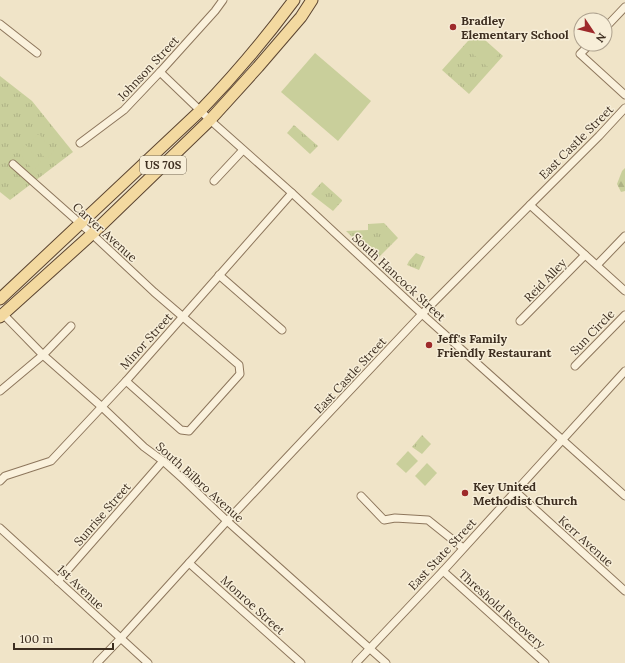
<svg xmlns="http://www.w3.org/2000/svg" width="625" height="663" font-family="Lora,serif">
<style>
.grass{fill:url(#grass-tufts)}
.forest{fill:url(#forest-firs)}
.garden{fill:#c9cf9b}
.lines{fill:none;stroke-linecap:round;stroke-linejoin:round}
.minor-casing{stroke:#8d765c;stroke-width:9}
.primary-casing{stroke:#5b4430;stroke-width:13}
.minor{stroke:#faf1dc;stroke-width:7}
.primary{stroke:#f3d9a0;stroke-width:11}
.poi-dot{fill:#9e2a2b;stroke:#f7eed8;stroke-width:1.5}
.labels{text-anchor:middle;dominant-baseline:central;stroke-width:3;stroke-linejoin:round;paint-order:stroke}
.shield{fill:#f7eed8;stroke:#756857;stroke-width:1}
.shield-label{font-size:11px;font-weight:bold;fill:#3d2e20}
.poi-label{font-size:12px;font-weight:bold;fill:#3d2e20;stroke:#f7eed8;text-anchor:start}
.street-label{font-size:12px;fill:#3d2e20;stroke:#f7eed8}
</style>
<defs>
<pattern id="grass-tufts" width="24" height="20" patternUnits="userSpaceOnUse"><rect width="24" height="20" fill="#c9cf9b"/><path d="M3 7l-1-3M5 7V3M7 7l1-3M15 17l-1-3M17 17v-4M19 17l1-3" fill="none" stroke="#aeb285"/></pattern>
<pattern id="forest-firs" width="22" height="20" patternUnits="userSpaceOnUse"><rect width="22" height="20" fill="#c9cf9b"/><path d="M5 1l3.5 6h-7zM16 11l3.5 6h-7z" fill="#aeb285"/></pattern>
</defs>
<rect width="100%" height="100%" fill="#f0e4c8"/>
<g class="grass">
<path d="M476,32L503,56L469,94L442,70Z"/>
<path d="M0,76L32,101L73,152L10,200L0,192Z"/>
<path d="M294,125L318,146L310,154L287,133Z"/>
<path d="M322,182L342,200V201L333,211L311,194Z"/>
<path d="M384,223L398,238L376,260L346,231L368,230V224Z"/>
<path d="M416,253L425,257L419,270L407,265L409,261Z"/>
<path d="M422,435L431,444L422,454L412,447Z"/>
</g>
<path class="forest" d="M625,168V191L621,192L617,184L622,171Z"/>
<g class="garden">
<path d="M479,36L499,54L488,67L467,49Z"/>
<path d="M315,53L371,101L338,141L281,92Z"/>
<path d="M39,134L54,152L46,159L30,142Z"/>
<path d="M26,145L41,163L33,170L18,152Z"/>
<path d="M408,451L418,461L406,473L396,464Z"/>
<path d="M427,463L437,473L425,486L415,476Z"/>
</g>
<g class="lines">
<defs>
<g id="minor">
<path d="M0,24L37,53"/>
<path d="M605,28L625,7"/>
<path d="M590,44L580,54L625,95"/>
<path d="M160,72L210,120L292,193L422,314L625,496"/>
<path d="M80,143L124,110L160,72L215,11L223,0"/>
<path d="M13,164L92,234L154,292L239,365L240,374L189,431L181,430L126,381"/>
<path d="M214,181L243,150"/>
<path d="M530,205L625,291"/>
<path d="M597,265L625,236"/>
<path d="M219,275L282,330"/>
<path d="M3,314L43,355L102,407L144,447L163,461L183,479L227,521L386,663"/>
<path d="M520,321L585,255"/>
<path d="M575,366L625,315"/>
<path d="M0,391L43,355L71,326"/>
<path d="M0,481L5,476L51,461L126,381L292,193"/>
<path d="M515,491L625,591"/>
<path d="M361,496L384,520L395,518L428,520L463,548"/>
<path d="M0,528L148,663"/>
<path d="M189,563L301,663"/>
<path d="M443,571L545,663"/>
<path d="M58,581L163,461"/>
<path d="M97,663L120,639L227,521L422,314L530,205L599,136L625,108"/>
<path d="M356,663L443,571L625,371"/>
</g>
<g id="primary">
<path d="M0,299L200,111C234,76 265,39 294,0"/>
<path d="M0,317L92,234L210,120L258,67L301,17L312,0"/>
</g>
</defs>
<use href="#minor" class="minor-casing"/>
<use href="#primary" class="primary-casing"/>
<use href="#minor" class="minor"/>
<use href="#primary" class="primary"/>
</g>
<g class="poi-dot">
<circle cx="453" cy="27" r="4"/>
<circle cx="429" cy="345" r="4"/>
<circle cx="465" cy="493" r="4"/>
</g>
<g class="labels">
<rect class="shield" x="140" y="156" width="46" height="18" rx="3"/>
<g class="shield-label">
<text x="163" y="165">US 70S</text>
</g>
<g class="poi-label">
<text x="461" y="20">Bradley<tspan x="461" dy="14">Elementary School</tspan></text>
<text x="437" y="338">Jeff's Family<tspan x="437" dy="14">Friendly Restaurant</tspan></text>
<text x="473" y="486">Key United<tspan x="473" dy="14">Methodist Church</tspan></text>
</g>
<g class="street-label">
<text transform="translate(148 68) rotate(-47)">Johnson Street</text>
<text transform="translate(576 142) rotate(-45)">East Castle Street</text>
<text transform="translate(105 232) rotate(42)">Carver Avenue</text>
<text transform="translate(399 277) rotate(43)">South Hancock Street</text>
<text transform="translate(545 280) rotate(-46)">Reid Alley</text>
<text transform="translate(592 332) rotate(-46)">Sun Circle</text>
<text transform="translate(146 341) rotate(-48)">Minor Street</text>
<text transform="translate(350 375) rotate(-47)">East Castle Street</text>
<text transform="translate(200 482) rotate(42)">South Bilbro Avenue</text>
<text transform="translate(102 514) rotate(-49)">Sunrise Street</text>
<text transform="translate(586 541) rotate(42)">Kerr Avenue</text>
<text transform="translate(442 554) rotate(-47)">East State Street</text>
<text transform="translate(81 587) rotate(43)">1st Avenue</text>
<text transform="translate(253 605) rotate(42)">Monroe Street</text>
<text transform="translate(502 609) rotate(42)">Threshold Recovery</text>
</g>
</g>
<g transform="translate(593 32) rotate(125)"><circle r="19" fill="#f7eed8" stroke="#ada18e"/>
<path d="M0-3L7 15L0 10L-7 15Z" fill="#9e2a2b"/>
<text y="-6" font-size="11" font-weight="bold" text-anchor="middle" fill="#3d2e20">N</text>
</g>
<path d="M14 643v6h99v-6" fill="none" stroke="#3d2e20" stroke-width="2"/>
<text x="20" y="643" font-size="12" fill="#3d2e20" stroke="#f7eed8" stroke-width="3" paint-order="stroke">100 m</text>
</svg>
